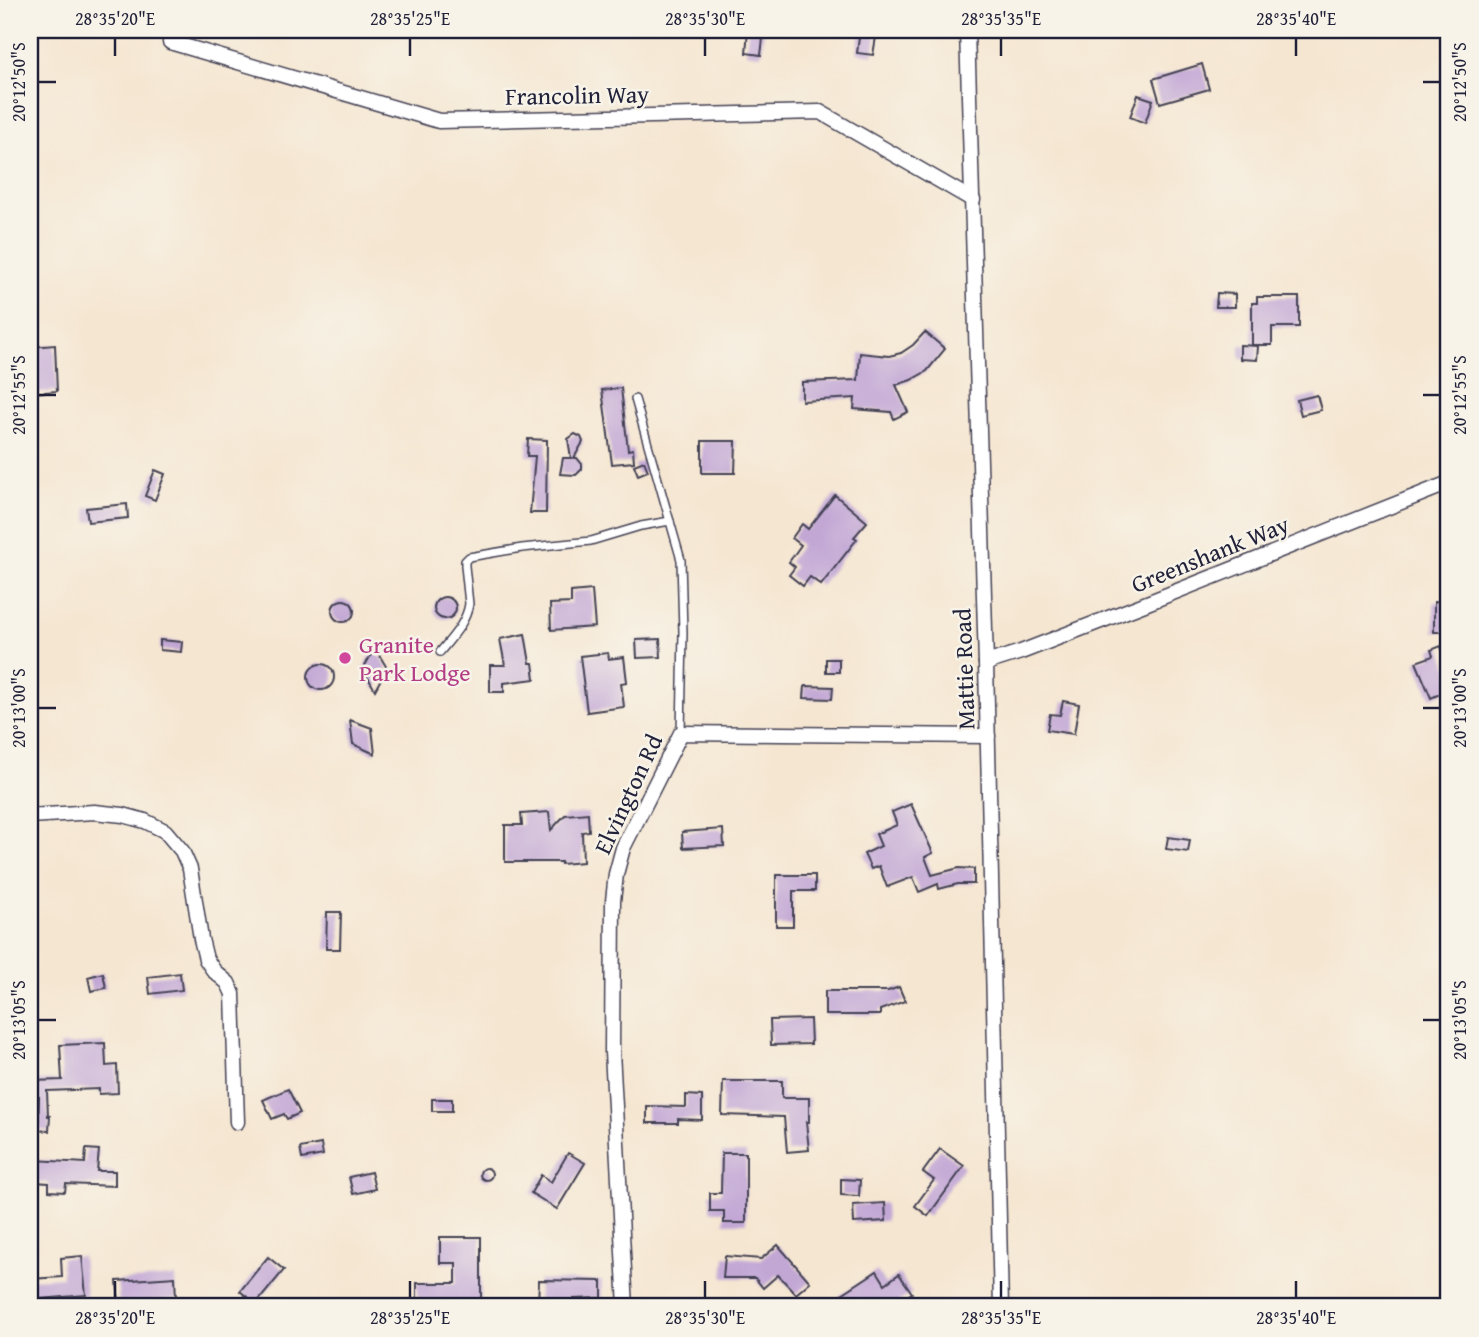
<svg xmlns="http://www.w3.org/2000/svg" width="1479" height="1337" font-family="'Gentium Book Plus',serif">
<style>
.building{fill:#c2a7d5}
.lines{fill:none;stroke-linecap:round;stroke-linejoin:round}
.service-casing{stroke:#423f52;stroke-width:10}
.minor-casing{stroke:#423f52;stroke-width:17}
.service{stroke:#fff;stroke-width:7}
.minor{stroke:#fff;stroke-width:14}
.ticks{fill:none;stroke:#22223b;stroke-width:2.5}
.hotel-dot{fill:#d1479c;stroke:#f7f3e8;stroke-width:2.5}
.labels{text-anchor:middle;dominant-baseline:central;stroke-width:5;stroke-linejoin:round;paint-order:stroke}
.street-label{font-size:24px;fill:#22223b;stroke:#f7f3e8}
.hotel-label{font-size:24px;fill:#b23c85;stroke:#f7f3e8;text-anchor:start}
.neatline{fill:none;stroke:#22223b;stroke-width:2.5}
.ticks-label{font-size:18px;text-anchor:middle;fill:#22223b}
</style>
<rect width="100%" height="100%" fill="#f7f3e8"/>
<filter id="ink" filterUnits="userSpaceOnUse"><feTurbulence type="fractalNoise" baseFrequency=".0143" numOctaves="2"/><feDisplacementMap in="SourceGraphic" scale="14" xChannelSelector="R" yChannelSelector="G"/><feConvolveMatrix kernelMatrix="1 2 1 2 8 2 1 2 1" color-interpolation-filters="sRGB"/></filter>
<filter id="wash" filterUnits="userSpaceOnUse"><feTurbulence type="fractalNoise" baseFrequency=".00686" numOctaves="4" result="noise"/><feDisplacementMap in="SourceGraphic" scale="28" xChannelSelector="R" yChannelSelector="G"/><feGaussianBlur stdDeviation="1.57" result="paint"/><feColorMatrix in="noise" values="0 0 0 0 0 0 0 0 0 0 0 0 0 0 0 0 0 1.4 0 .05"/><feComposite in="paint" operator="in"/></filter>
<g filter="url(#wash)">
<rect width="100%" height="100%" fill="#f5e6d1"/>
<g id="blocks">
<g class="building">
<path d="M748,30H764L761,55L746,53Z"/>
<path d="M860,30L877,31L873,55L857,53Z"/>
<path d="M1202,64L1209,89L1160,103L1153,79Z"/>
<path d="M1138,95L1153,100L1145,123L1130,117Z"/>
<path d="M1217,293L1235,294V307H1216Z"/>
<path d="M1257,297H1299V327H1272V345H1252V303H1257Z"/>
<path d="M925,332L945,349L927,371L911,380L896,385L908,412L894,419L891,412L854,409L855,398L802,401V382L858,380L860,353L889,356L901,353L913,345Z"/>
<path d="M55,345L57,391L33,393L31,347Z"/>
<path d="M1240,345L1258,346L1257,360L1240,359Z"/>
<path d="M621,388L628,450L633,449L634,462L612,464L602,390Z"/>
<path d="M1317,395L1321,410L1301,415L1297,400Z"/>
<path d="M575,434L581,437L583,442L574,458H577L582,464V469L576,475L560,474L563,458H571L568,439Z"/>
<path d="M528,439L547,440L546,513H530L535,456H527Z"/>
<path d="M702,441H736L735,473H702Z"/>
<path d="M644,461L648,471L638,475L634,465Z"/>
<path d="M155,470L165,474L155,500L145,496Z"/>
<path d="M835,495L867,522L854,537L857,539L821,585L810,577L803,586L789,575L795,567L789,562L801,545L792,538L802,524L808,529Z"/>
<path d="M127,504L128,518L88,522L86,508Z"/>
<path d="M592,590L595,627L551,630L550,604L571,603V592Z"/>
<circle cx="445" cy="608" r="11"/>
<circle cx="343" cy="611" r="11"/>
<rect x="1434" y="602" width="12" height="30"/>
<path d="M525,634L530,663H533L535,679L504,683V692H490V665H505L500,639Z"/>
<path d="M660,639L661,657L637,658L636,640Z"/>
<path d="M160,640L182,642L181,652L160,650Z"/>
<path d="M1441,646L1449,670V690L1431,698L1416,662L1433,656L1431,650Z"/>
<path d="M375,648L387,668L375,690L363,669Z"/>
<path d="M608,653L609,659L624,657L627,682L621,683L624,707L587,712L580,656Z"/>
<rect x="826" y="659" width="13" height="13"/>
<circle cx="321" cy="677" r="13"/>
<path d="M805,686L833,687L832,699L804,698Z"/>
<path d="M1063,701L1079,704L1074,734L1047,730L1050,714L1060,715Z"/>
<path d="M350,720L372,728L375,754L353,744Z"/>
<path d="M911,804L933,853L925,857L932,875L959,868L974,869V884H958L939,889L938,884L919,892L913,877L887,887L879,866L871,869L864,854L881,846L876,834L897,825L892,812Z"/>
<path d="M549,812L551,830L565,815L588,813L589,831L582,832L583,862L561,864V862H505V825H522L521,814Z"/>
<path d="M723,829L724,846L683,848L682,832Z"/>
<path d="M1168,837L1190,840L1188,852L1166,849Z"/>
<path d="M776,875H815V891H793V926H776Z"/>
<path d="M327,912H341L340,949H326Z"/>
<path d="M103,973L106,988L91,991L88,977Z"/>
<path d="M180,973L182,990L150,994L148,977Z"/>
<path d="M899,987L905,1001L880,1010V1015H825V991H888Z"/>
<path d="M810,1019L811,1044L771,1045L770,1020Z"/>
<path d="M105,1043L106,1066L117,1065L118,1093L99,1094V1089L47,1091L48,1116H50L49,1131L38,1130L39,1097H33L32,1081L62,1080L60,1045Z"/>
<path d="M723,1081H782V1098H809V1122H806L809,1150L787,1152L784,1117L722,1115Z"/>
<path d="M288,1089L300,1113L287,1119L284,1114L272,1119L263,1100Z"/>
<path d="M686,1095L702,1096V1120L678,1119V1123H647V1106L686,1107Z"/>
<rect x="432" y="1099" width="20" height="12"/>
<path d="M321,1144L323,1155L302,1159L300,1148Z"/>
<path d="M86,1149L99,1150L97,1171H115V1186L66,1184L65,1192L49,1191V1183L34,1182L35,1160L85,1163Z"/>
<path d="M940,1149L964,1166L928,1216L915,1206L934,1180L923,1172Z"/>
<path d="M568,1153L585,1163L557,1209L531,1193L541,1175L551,1182Z"/>
<path d="M722,1153H746V1223H724V1211H710V1193H721Z"/>
<circle cx="486" cy="1174" r="6"/>
<path d="M371,1172L375,1189L353,1194L349,1177Z"/>
<path d="M841,1179L860,1180L859,1196L841,1195Z"/>
<path d="M885,1203L886,1221L854,1223L853,1205Z"/>
<path d="M440,1237H481V1307H417V1283H456V1263H440Z"/>
<path d="M778,1245L810,1282L796,1294L778,1275L763,1288L755,1278H723L725,1256L761,1259Z"/>
<path d="M82,1256L86,1295L30,1300V1279L62,1277L61,1258Z"/>
<path d="M268,1257L284,1270L256,1304L240,1291Z"/>
<path d="M877,1271L885,1284L899,1274L912,1293L891,1307L886,1300L875,1307H847L839,1296Z"/>
<path d="M175,1277L176,1299L119,1303L117,1281Z"/>
<path d="M539,1280L602,1281V1298L574,1299V1306L538,1305Z"/>
</g>
</g>
</g>
<g filter="url(#ink)">
<use href="#blocks" fill-opacity="0" stroke="#423f52" stroke-width="2"/>
<g class="lines">
<defs>
<g id="service">
<path d="M635,399L681,560L683,632L681,733"/>
<path d="M440,652C452,637 466,623 469,604L465,566V561L469,557L522,548L591,541L641,526L670,521"/>
</g>
<g id="minor">
<path d="M967,30L986,663L1001,1307"/>
<path d="M170,42L439,121L820,112L973,200"/>
<path d="M986,663L1021,652L1142,605L1449,483"/>
<path d="M30,816L94,812L123,815L145,821L165,831L182,851L190,869L201,939L206,959L214,971L228,983L233,994L237,1122"/>
<path d="M626,1307L612,1052L613,901L616,874L623,848L681,733L988,736"/>
</g>
</defs>
<use href="#service" class="service-casing"/>
<use href="#minor" class="minor-casing"/>
<use href="#service" class="service"/>
<use href="#minor" class="minor"/>
</g>
</g>
<path class="ticks" d="M115,38V56M410,38V56M705,38V56M1001,38V56M1296,38V56M38,82H56M1423,82H1440M38,395H56M1423,395H1440M38,708H56M1423,708H1440M38,1020H56M1423,1020H1440M115,1281V1298M410,1281V1298M705,1281V1298M1001,1281V1298M1296,1281V1298"/>
<circle class="hotel-dot" cx="345" cy="658" r="7"/>
<g class="labels">
<g class="street-label">
<text transform="translate(577 95) rotate(-1)">Francolin Way</text>
<text transform="translate(1210 554) rotate(-22)">Greenshank Way</text>
<text transform="translate(964 669) rotate(-92)">Mattie Road</text>
<text transform="translate(628 794) rotate(-65)">Elvington Rd</text>
</g>
<g class="hotel-label">
<text x="359" y="644">Granite<tspan x="359" dy="28">Park Lodge</tspan></text>
</g>
</g>
<rect width="1479" height="1337" fill="none" stroke="#f7f3e8" stroke-width="77"/>
<rect x="38" y="38" width="1402" height="1260" class="neatline"/>
<g class="ticks-label">
<text x="115" y="25">28°35'20"E</text>
<text x="410" y="25">28°35'25"E</text>
<text x="705" y="25">28°35'30"E</text>
<text x="1001" y="25">28°35'35"E</text>
<text x="1296" y="25">28°35'40"E</text>
<text transform="translate(19 82) rotate(-90)" y="6">20°12'50"S</text>
<text transform="translate(1460 82) rotate(-90)" y="6">20°12'50"S</text>
<text transform="translate(19 395) rotate(-90)" y="6">20°12'55"S</text>
<text transform="translate(1460 395) rotate(-90)" y="6">20°12'55"S</text>
<text transform="translate(19 708) rotate(-90)" y="6">20°13'00"S</text>
<text transform="translate(1460 708) rotate(-90)" y="6">20°13'00"S</text>
<text transform="translate(19 1020) rotate(-90)" y="6">20°13'05"S</text>
<text transform="translate(1460 1020) rotate(-90)" y="6">20°13'05"S</text>
<text x="115" y="1324">28°35'20"E</text>
<text x="410" y="1324">28°35'25"E</text>
<text x="705" y="1324">28°35'30"E</text>
<text x="1001" y="1324">28°35'35"E</text>
<text x="1296" y="1324">28°35'40"E</text>
</g>
</svg>
